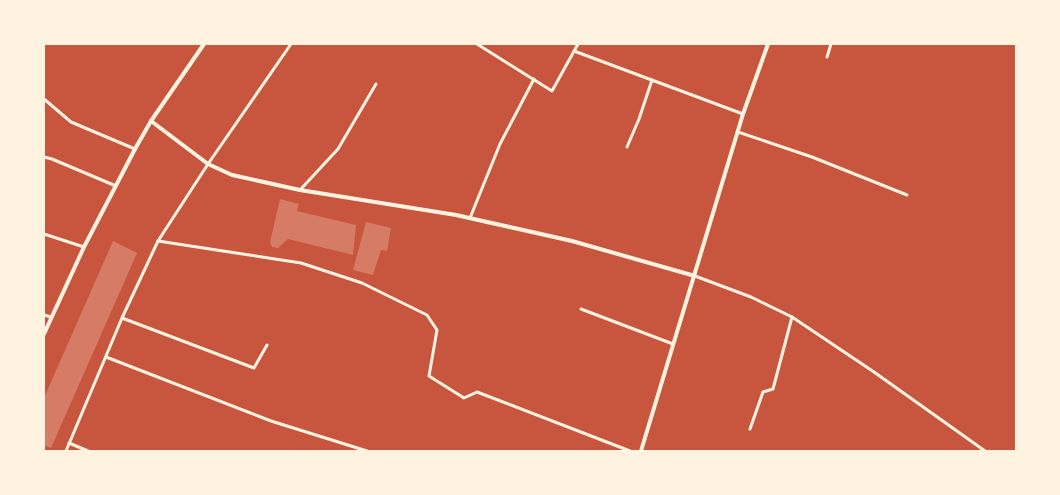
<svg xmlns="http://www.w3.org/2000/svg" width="1060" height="495" font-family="'Roboto Condensed',sans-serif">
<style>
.building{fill:#d67c66}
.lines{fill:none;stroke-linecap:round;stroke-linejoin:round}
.service{stroke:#fff3e0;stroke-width:3}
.minor{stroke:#fff3e0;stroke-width:4}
</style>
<rect width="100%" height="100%" fill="#c8553d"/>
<g class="building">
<path d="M280,199L299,204L297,211L356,225L353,255L288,239L278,248L272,247L270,242Z"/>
<path d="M366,222L391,228L387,251L381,250L373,275L353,270Z"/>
<path d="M113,241L137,253L51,448L44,445V398Z"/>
</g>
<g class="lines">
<g class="service">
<path d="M477,44L552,91L578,44"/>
<path d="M574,51L743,114"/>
<path d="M827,57L831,44"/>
<path d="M44,99L71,122L135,149"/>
<path d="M738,132L812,157L907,195"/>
<path d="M627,147L639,119L652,80"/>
<path d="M44,157L52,159L116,186"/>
<path d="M300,190L338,149L376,84"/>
<path d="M470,218L500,144L534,79"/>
<path d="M44,234L84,247"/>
<path d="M158,241L301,263L362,283L427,315L437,330L429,376L464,398L477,392L630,451"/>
<path d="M695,276L751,297L792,317L874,372L985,451"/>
<path d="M581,309L673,344"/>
<path d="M44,315L51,317"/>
<path d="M122,318L254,368L267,345"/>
<path d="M106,357L271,421L367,451"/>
<path d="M750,429L763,392L773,389L792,317"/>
<path d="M69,443L88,451"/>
<path d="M66,451L122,318L158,241L208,164L291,44"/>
</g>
<g class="minor">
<path d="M151,121L208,164L232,175L300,190L456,215L572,241L695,276"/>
<path d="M44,334L84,247L135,149L151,121L204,44"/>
<path d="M641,451L743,114L768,44"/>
</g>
</g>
<rect width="1060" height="495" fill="none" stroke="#fff3e0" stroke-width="90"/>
</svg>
